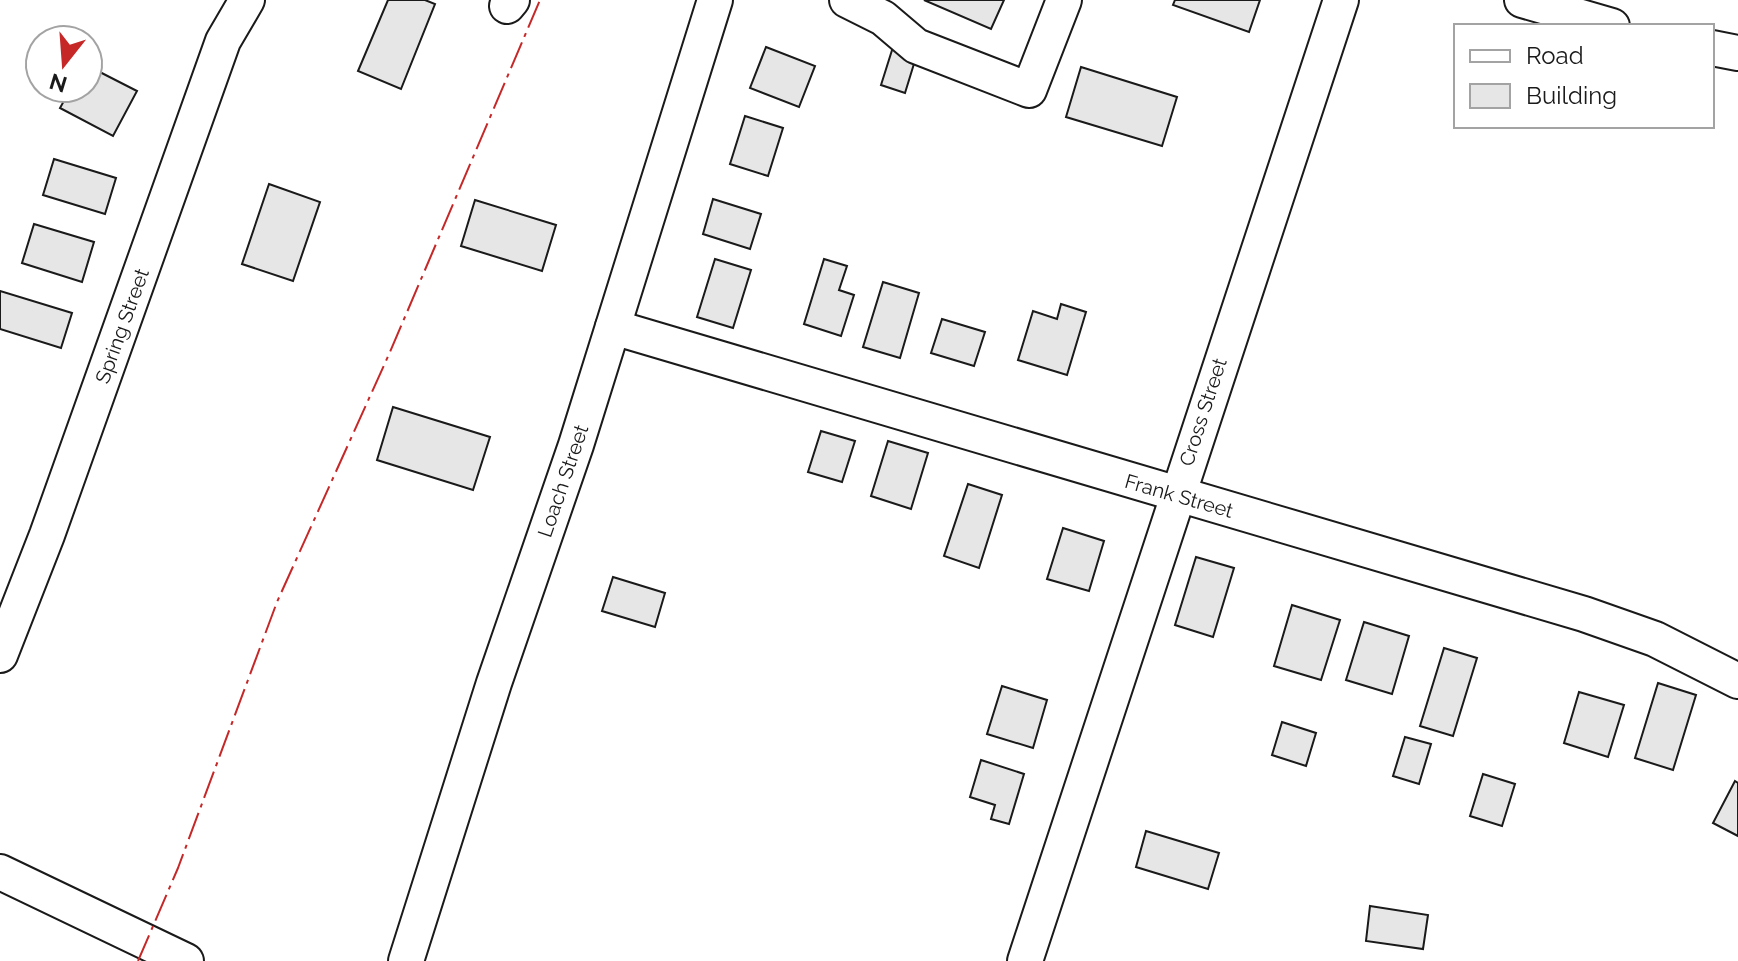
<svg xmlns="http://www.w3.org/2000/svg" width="1738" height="961" font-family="Raleway,sans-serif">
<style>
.building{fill:#e6e6e6;stroke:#1a1a1a;stroke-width:2}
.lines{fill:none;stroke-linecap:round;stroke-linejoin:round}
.minor-casing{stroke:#1a1a1a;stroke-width:38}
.minor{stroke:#fff;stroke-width:34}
.power{stroke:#c62828;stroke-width:2;stroke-dasharray:28 6 4 6;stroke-linecap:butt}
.labels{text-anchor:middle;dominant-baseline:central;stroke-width:6;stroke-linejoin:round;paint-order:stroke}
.street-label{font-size:20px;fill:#1a1a1a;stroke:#fff}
</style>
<rect width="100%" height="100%" fill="#fff"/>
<g class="building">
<path d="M388,0H425L435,4L401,89L358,71Z"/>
<path d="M924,0H1004L991,29Z"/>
<path d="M1175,0H1260L1249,32L1173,5Z"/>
<path d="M766,47L815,66L799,107L750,88Z"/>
<path d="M893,47L917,54L905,93L881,85Z"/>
<path d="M88,66L137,91L113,136L60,108L71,88H88Z"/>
<path d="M1081,67L1177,97L1162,146L1066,117Z"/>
<path d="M745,116L783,128L768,176L730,164Z"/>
<path d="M54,159L116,178L105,214L43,195Z"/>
<path d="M269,184L320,202L293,281L242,264Z"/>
<path d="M713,199L761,214L750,249L703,234Z"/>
<path d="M475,200L556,225L542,271L461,246Z"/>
<path d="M34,224L94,242L82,282L22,263Z"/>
<path d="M715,259L751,270L733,328L697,317Z"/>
<path d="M824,259L847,266L839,290L854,295L841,336L804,324Z"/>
<path d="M883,282L919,293L900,358L863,347Z"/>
<path d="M0,291L72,313L61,348L0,329Z"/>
<path d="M1061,304L1086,312L1067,375L1018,360L1033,311L1057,319Z"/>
<path d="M942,319L985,332L974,366L931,353Z"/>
<path d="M393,407L490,437L473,490L377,460Z"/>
<path d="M821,431L855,441L842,482L808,472Z"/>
<path d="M888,441L928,453L911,509L871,496Z"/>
<path d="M968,484L1002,495L979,568L944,556Z"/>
<path d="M1063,528L1104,541L1089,591L1047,579Z"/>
<path d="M1196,557L1234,568L1213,637L1175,625Z"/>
<path d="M613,577L665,593L655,627L602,611Z"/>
<path d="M1292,605L1340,620L1321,680L1274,666Z"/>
<path d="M1364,622L1409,636L1392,694L1346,680Z"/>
<path d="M1444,648L1477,658L1453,736L1420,726Z"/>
<path d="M1658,683L1696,695L1673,770L1635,758Z"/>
<path d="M1002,686L1047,700L1033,748L987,734Z"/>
<path d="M1579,692L1624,705L1608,757L1564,743Z"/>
<path d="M1282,722L1316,733L1306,766L1272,755Z"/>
<path d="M1405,737L1431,744L1419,784L1393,776Z"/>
<path d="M981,760L1024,774L1009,824L991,819L995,805L970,797Z"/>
<path d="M1483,774L1515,784L1502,826L1470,816Z"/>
<path d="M1735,781L1738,783V836L1713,823Z"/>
<path d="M1146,831L1219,853L1208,889L1136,867Z"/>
<path d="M1370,906L1428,915L1423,949L1366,941Z"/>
</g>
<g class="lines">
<defs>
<g id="minor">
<path d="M847,0L883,18L916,46L1029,90L1064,0"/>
<path d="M1522,0L1612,26"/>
<path d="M507,6L512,0"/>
<path d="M1712,48L1738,53"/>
<path d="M613,327L1584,614L1655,639L1738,681"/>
<path d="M0,655L47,535L223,41L247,0"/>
<path d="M0,872L186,961"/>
<path d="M406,961L494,683L576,445L715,0"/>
<path d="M1025,961L1341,0"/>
</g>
</defs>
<use href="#minor" class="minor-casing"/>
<use href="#minor" class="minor"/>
<path class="power" d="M138,961L178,868L277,602L390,352L540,0"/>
</g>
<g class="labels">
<g class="street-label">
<text transform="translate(122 326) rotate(-70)">Spring Street</text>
<text transform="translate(1203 412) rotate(-72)">Cross Street</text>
<text transform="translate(563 481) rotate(-71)">Loach Street</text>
<text transform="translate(1179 496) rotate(16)">Frank Street</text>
</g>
</g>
<rect x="1454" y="24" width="260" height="104" fill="#ffffff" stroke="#a3a3a3" stroke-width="2"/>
<rect x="1470" y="50" width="40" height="12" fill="#ffffff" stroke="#a3a3a3" stroke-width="2"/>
<text x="1526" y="64" font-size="24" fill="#1a1a1a">Road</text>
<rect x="1470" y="84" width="40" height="24" fill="#e6e6e6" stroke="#a3a3a3" stroke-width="2"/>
<text x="1526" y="104" font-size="24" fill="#1a1a1a">Building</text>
<g transform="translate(64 64) rotate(197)"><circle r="38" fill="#ffffff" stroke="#a3a3a3" stroke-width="2"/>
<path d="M0-6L14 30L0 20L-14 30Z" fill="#c62828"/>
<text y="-12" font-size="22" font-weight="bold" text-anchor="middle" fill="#1a1a1a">N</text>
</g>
</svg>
